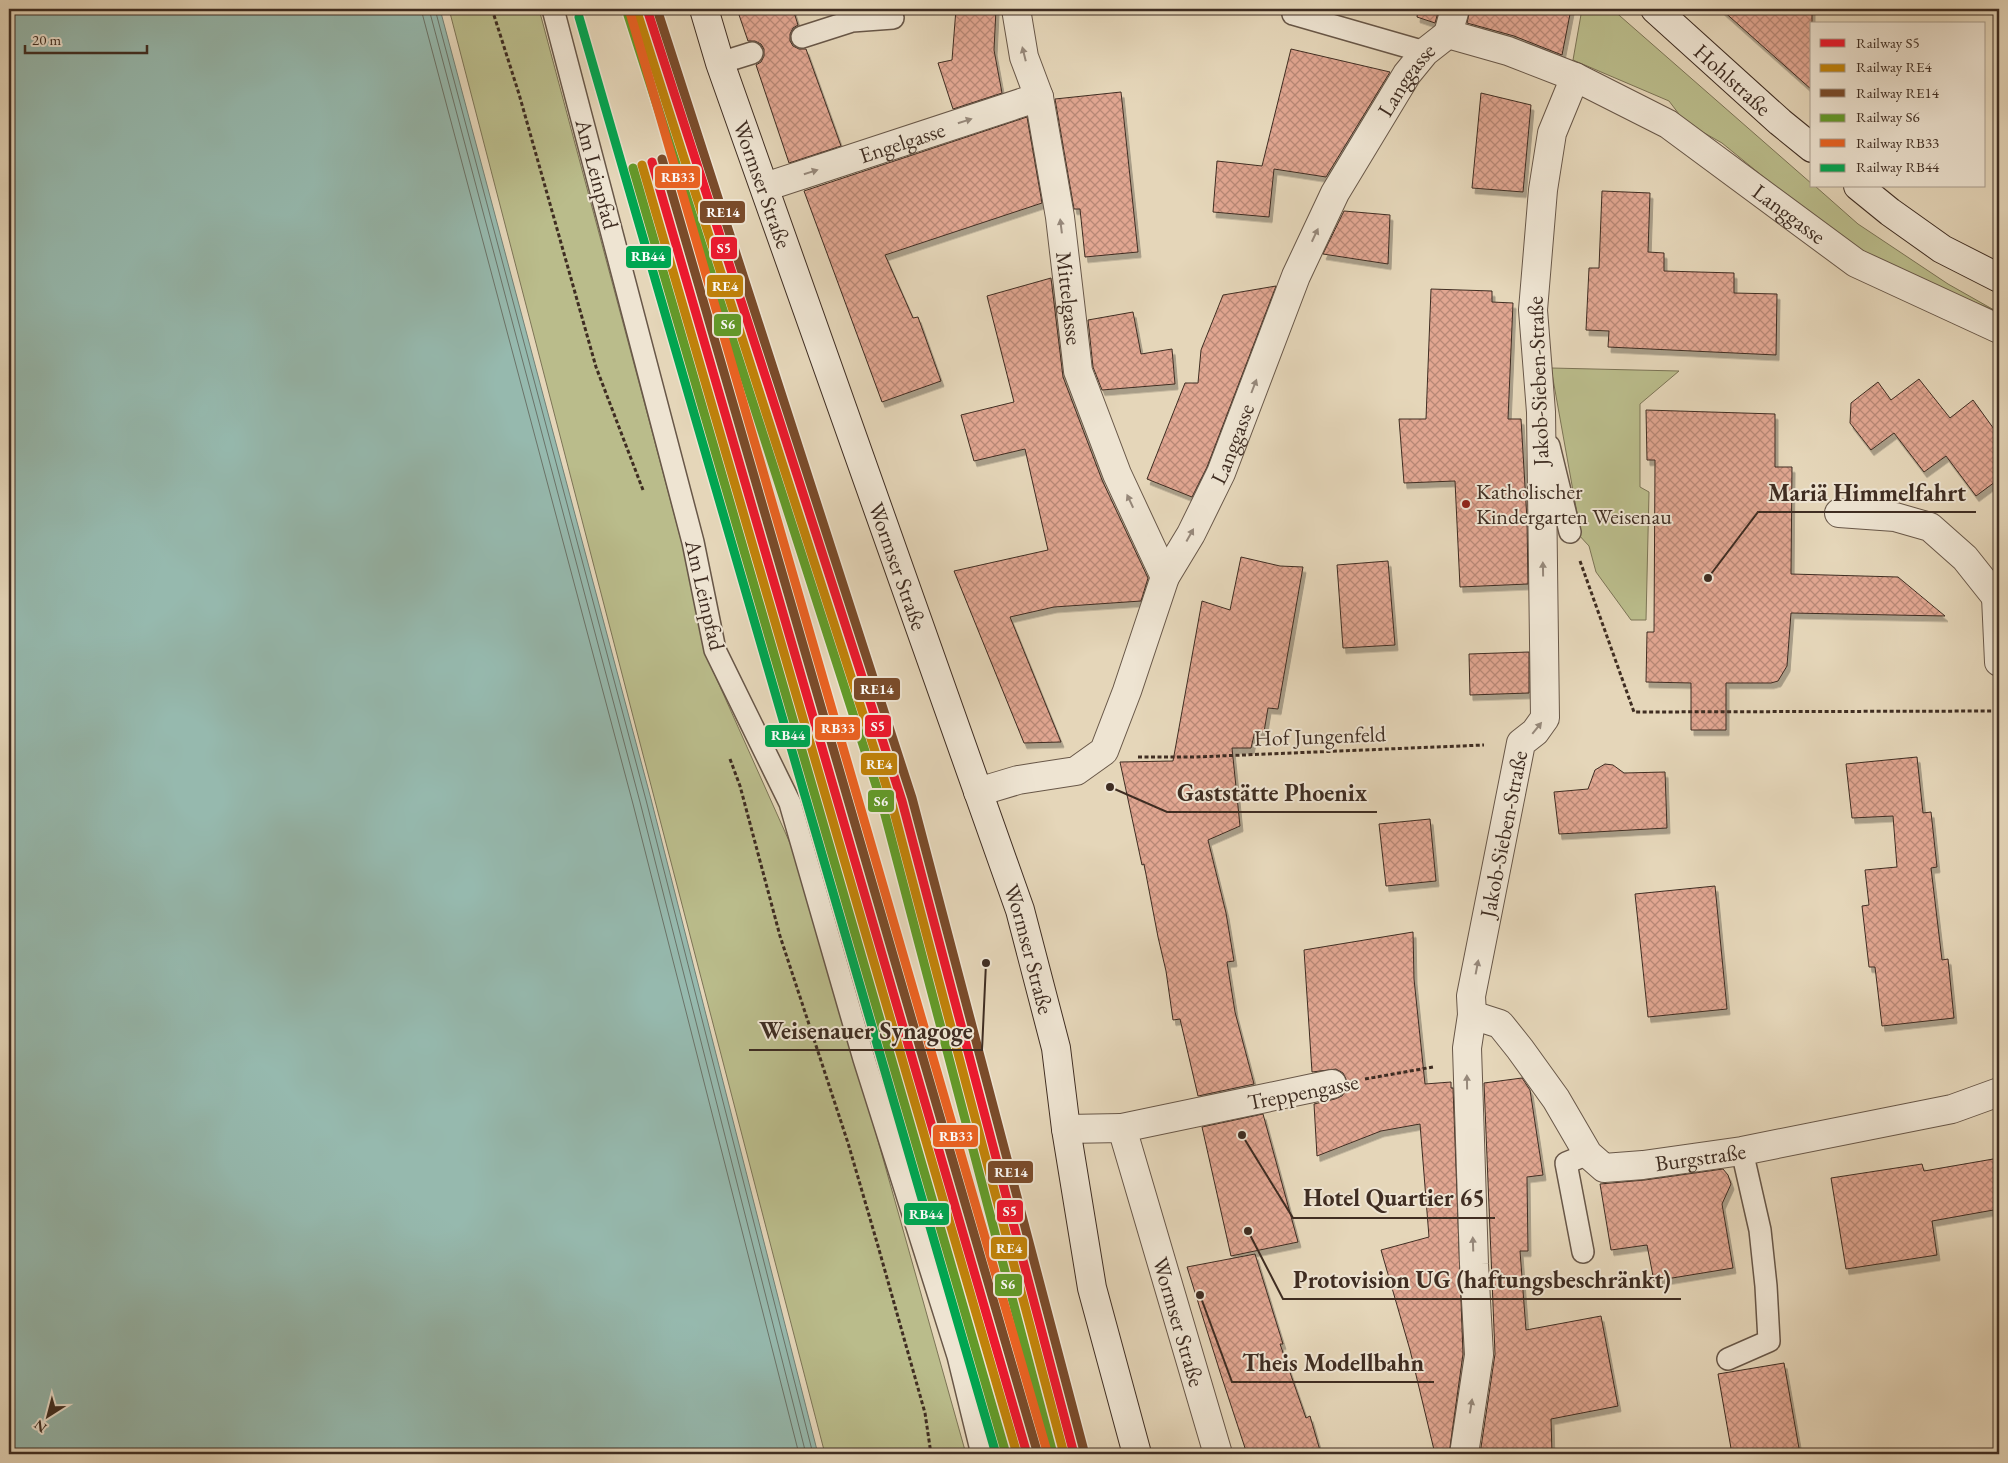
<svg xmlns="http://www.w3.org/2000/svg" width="2008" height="1463" font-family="'EB Garamond',serif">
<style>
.grass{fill:#babc8b;stroke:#7c7456}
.water{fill:#96b9ae;stroke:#738176}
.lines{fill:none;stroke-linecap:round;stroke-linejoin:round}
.shore{stroke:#6a7368;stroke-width:1}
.building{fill:url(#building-cross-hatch);stroke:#3f2d22;filter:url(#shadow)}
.lane-casing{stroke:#685748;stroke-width:24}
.street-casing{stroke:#685748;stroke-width:30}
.secondary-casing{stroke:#3f2d22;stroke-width:30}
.path{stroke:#3f2d22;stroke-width:3;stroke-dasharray:4 2.5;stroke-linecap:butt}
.lane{stroke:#eee4d2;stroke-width:21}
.street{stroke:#eee4d2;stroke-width:28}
.secondary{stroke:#eee4d2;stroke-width:28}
.rail-1-casing{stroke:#eee4d2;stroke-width:12}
.rail-2-casing{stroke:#eee4d2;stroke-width:12}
.rail-3-casing{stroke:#eee4d2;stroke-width:12}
.rail-4-casing{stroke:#eee4d2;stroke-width:12}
.rail-5-casing{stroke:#eee4d2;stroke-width:12}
.rail-6-casing{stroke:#eee4d2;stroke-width:12}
.rail-1{stroke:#ec192e;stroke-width:9}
.rail-2{stroke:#c0820a;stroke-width:9}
.rail-3{stroke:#7a4b2a;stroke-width:9}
.rail-4{stroke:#639a29;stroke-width:9}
.rail-5{stroke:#e96222;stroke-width:9}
.rail-6{stroke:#00a651;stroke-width:9}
.oneway{fill:#96887a}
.poi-dot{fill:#8f2418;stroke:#eee4d2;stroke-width:2}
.labels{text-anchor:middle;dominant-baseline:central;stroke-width:4;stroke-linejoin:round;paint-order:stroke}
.street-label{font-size:22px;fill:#3f2d22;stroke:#eee4d2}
.poi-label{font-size:22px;fill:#3f2d22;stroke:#eee4d2;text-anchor:start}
.leader{fill:none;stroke:#3f2d22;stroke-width:2}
.callout-dot{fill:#3f2d22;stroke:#eee4d2;stroke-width:2}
.callout-label{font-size:24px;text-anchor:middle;font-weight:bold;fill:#3f2d22;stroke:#eee4d2;stroke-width:4;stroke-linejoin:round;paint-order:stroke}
.line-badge{stroke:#eee4d2;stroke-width:2}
.badge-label{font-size:14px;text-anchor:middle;font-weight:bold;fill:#fff}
</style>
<defs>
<pattern id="building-cross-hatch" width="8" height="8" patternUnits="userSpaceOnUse" patternTransform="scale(1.25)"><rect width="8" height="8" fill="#e1a691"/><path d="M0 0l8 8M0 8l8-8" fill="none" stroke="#b88876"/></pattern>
<filter id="shadow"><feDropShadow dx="3" dy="5.5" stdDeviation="0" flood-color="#0004"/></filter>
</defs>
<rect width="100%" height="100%" fill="#e5d6b9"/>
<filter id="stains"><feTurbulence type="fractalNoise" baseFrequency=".004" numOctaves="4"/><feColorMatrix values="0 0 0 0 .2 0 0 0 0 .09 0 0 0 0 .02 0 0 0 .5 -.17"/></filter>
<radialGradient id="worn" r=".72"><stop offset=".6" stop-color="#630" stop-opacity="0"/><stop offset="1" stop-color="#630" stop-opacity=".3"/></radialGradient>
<g class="grass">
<path d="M449,9H539L691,577L705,653L802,870L966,1454H825Z"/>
<path d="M1582,9H1612L1812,184V186H1815L1858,224L1948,284L1994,310L1889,268L1837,237L1722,143L1685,122L1669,101L1573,60Z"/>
<path d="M1551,368L1679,371L1640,404V487L1649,492L1646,620H1631L1596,572L1589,546L1577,533V513Z"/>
</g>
<path class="water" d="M9,9H440L651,799L818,1454H9Z"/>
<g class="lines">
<g class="shore">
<path d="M421,9L633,804L799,1454"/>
<path d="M429,9L640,802L806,1454"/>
<path d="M435,9L646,800L813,1454"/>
</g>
</g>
<g class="building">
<path d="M737,9H793L798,25L793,28L790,34V41L793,46L799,49H806L841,146L789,163L756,65L761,62L764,56V49L761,44L755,41H748Z"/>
<path d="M956,9H996L994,50L1002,93L953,109L938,63L952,60Z"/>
<path d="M1418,9H1439L1435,23L1417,17Z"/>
<path d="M1470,9H1571L1562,55L1514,36L1467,23Z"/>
<path d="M1721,9H1812V90L1767,50Z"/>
<path d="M1291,49L1390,72L1326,177L1274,169L1269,217L1213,212L1217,161L1262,166Z"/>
<path d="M1121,92L1138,252L1085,257L1080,209H1074L1055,99Z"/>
<path d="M1481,93L1531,105L1523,192L1472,188Z"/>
<path d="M1027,117L1042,203L885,255L913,318L918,317L941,381L882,402L804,191Z"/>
<path d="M1602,191L1650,193L1648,252L1664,253V271L1734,273V293L1777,294L1776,355L1608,347L1609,331L1586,330L1589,268H1599Z"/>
<path d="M1344,211L1390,215L1388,264L1323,254Z"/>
<path d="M1051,278L1063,377L1102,480L1148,578L1141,601L1054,607L1010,617L1061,742L1024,743L954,571L1048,550L1025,449L974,461L961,415L1014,402L987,296Z"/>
<path d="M1276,286L1207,467L1192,497L1147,479L1185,383H1198L1201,350L1223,295Z"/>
<path d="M1431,289L1492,291V302L1513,303L1508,419H1521L1527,520L1528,584L1460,587L1455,481L1404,483L1399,419H1426Z"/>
<path d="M1133,312L1141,354L1172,349L1175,384L1102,390L1093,367L1088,320Z"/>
<path d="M1919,379L1950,418L1973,400L1999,436V479L1976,496L1946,456L1924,472L1894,433L1871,450L1850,423L1851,403L1878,382L1891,400Z"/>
<path d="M1646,410L1775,414V467H1792L1791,574L1898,577L1945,616L1791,613L1787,666L1778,681L1771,683H1726V730H1691V683L1646,682L1647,632H1654L1655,460H1647Z"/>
<path d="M1241,557L1280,566L1303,567L1278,709L1268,708L1264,732L1255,731L1251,748H1232L1240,826L1208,840L1226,913L1234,961L1227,962L1235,1012L1254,1084L1198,1096L1180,1019L1173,1020L1166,971L1158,937L1144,864L1142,865L1120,762L1173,761L1202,601L1230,610Z"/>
<path d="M1388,561L1395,645L1343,648L1337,565Z"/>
<path d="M1529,652V693L1470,695L1469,654Z"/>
<path d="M1917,757L1923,813L1931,812L1937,867L1931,868L1942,960L1948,959L1954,1018L1882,1026L1875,967H1869L1862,906L1869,905L1865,870L1897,867L1893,816L1852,818L1846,764Z"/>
<path d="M1605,764L1613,765L1624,773L1665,772L1667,828L1559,834L1554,792L1588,789L1595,770Z"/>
<path d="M1430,819L1436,881L1386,886L1379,824Z"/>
<path d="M1715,886L1727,1009L1648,1017L1635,894Z"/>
<path d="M1413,932L1414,979L1425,1084L1451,1082V1088H1453L1463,1354L1449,1454H1435L1410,1350L1381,1250L1429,1237L1420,1124L1381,1131L1317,1156L1314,1104L1335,1099L1342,1096L1347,1089V1081L1343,1073L1336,1069L1312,1072L1304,950Z"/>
<path d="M1522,1078L1530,1090L1543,1175L1527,1177L1528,1251H1520L1526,1330L1601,1316L1618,1406L1551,1419L1552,1454H1480L1495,1354L1484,1083Z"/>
<path d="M1263,1114L1298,1242L1231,1256L1202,1127Z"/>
<path d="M1999,1158V1209L1932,1221L1937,1255L1846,1269L1831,1178L1922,1164L1924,1171Z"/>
<path d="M1723,1169L1728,1175L1731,1184L1722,1204L1733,1268L1654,1281L1647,1245L1611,1250L1600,1184L1645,1180Z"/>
<path d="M1255,1254L1283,1344H1280L1306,1418L1310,1416L1321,1454H1247L1220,1372L1187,1267Z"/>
<path d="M1784,1363L1800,1454H1732L1718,1374Z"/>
</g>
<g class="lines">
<defs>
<g id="lane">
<path d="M553,9L693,542L715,650L790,803L864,1059L958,1356L982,1454"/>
<path d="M1295,9L1293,14L1425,52"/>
<path d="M802,37L852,21L893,18"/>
<path d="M720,63L752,53"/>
<path d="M1549,446L1570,532"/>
<path d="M1583,1252L1566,1163L1588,1154"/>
<path d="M1728,1359L1769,1341L1766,1286L1760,1230L1742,1151"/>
</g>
<g id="street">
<path id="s1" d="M1016,9L1024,57L1039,97L1060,217L1078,371L1117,474L1165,577"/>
<path d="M1448,34L1455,9"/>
<path id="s2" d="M765,187L1039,97"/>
<path d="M1839,513L1895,517L1930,527L1965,558L1996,597"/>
<path d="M1999,596L1996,597L1999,662"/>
<path id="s3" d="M978,792L1018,780L1076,771L1104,751L1127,691L1165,577L1191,534L1221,473L1296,276L1335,193L1407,74L1425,52L1448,34L1508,51L1575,77L1668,124L1856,263L1999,329"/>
<path id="s4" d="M1472,1015L1500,1024L1520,1049L1556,1099L1588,1154L1604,1168L1643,1165L1742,1151L1952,1109L1999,1092"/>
<path d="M1122,1128L1332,1084"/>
<path id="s5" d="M1066,1129L1122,1128L1218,1454"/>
<path id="s6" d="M1464,1454L1479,1355L1474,1264L1467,1048L1472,1015L1471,996L1521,743L1535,732L1545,718L1541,412L1533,310L1543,190L1552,133L1575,77"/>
</g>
<g id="secondary">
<path id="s7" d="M704,9L720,63L1020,910L1056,1048L1066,1129L1092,1288L1137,1454"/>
<path id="s8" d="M1655,9L1780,122L1812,148"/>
<path d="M1858,186L1890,212L1942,249L1999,278"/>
</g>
</defs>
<use href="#lane" class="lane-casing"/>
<use href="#street" class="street-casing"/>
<use href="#secondary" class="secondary-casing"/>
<g class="path">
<path d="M492,9L519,94L596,367L643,490"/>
<path d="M1580,561L1634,712L1999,711"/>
<path d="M1138,757H1195L1484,745"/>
<path d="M730,759L740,786L780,936L848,1143L878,1246L925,1413L931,1454"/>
<path d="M1365,1079L1433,1067"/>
</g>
<use href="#lane" class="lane"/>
<use href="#street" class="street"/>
<use href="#secondary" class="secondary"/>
<defs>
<g id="rail-1">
<path d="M647,9L902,801L1074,1454"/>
<path d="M652,162L1027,1454"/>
</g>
<g id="rail-2">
<path d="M637,12L892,804L1064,1454"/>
<path d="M642,165L1017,1454"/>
</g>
<g id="rail-3">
<path d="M657,9L912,798L1084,1451"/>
<path d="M662,159L1037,1451"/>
</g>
<g id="rail-4">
<path d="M628,15L883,807L1053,1454"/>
<path d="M633,168L1006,1454"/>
</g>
<path id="rail-5" d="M629,9L1046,1448"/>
<path id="rail-6" d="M579,17L996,1454"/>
</defs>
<use href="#rail-1" class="rail-1-casing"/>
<use href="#rail-2" class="rail-2-casing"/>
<use href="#rail-3" class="rail-3-casing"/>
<use href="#rail-4" class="rail-4-casing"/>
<use href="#rail-5" class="rail-5-casing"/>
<use href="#rail-6" class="rail-6-casing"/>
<use href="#rail-1" class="rail-1"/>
<use href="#rail-2" class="rail-2"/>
<use href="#rail-3" class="rail-3"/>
<use href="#rail-4" class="rail-4"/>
<use href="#rail-5" class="rail-5"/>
<use href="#rail-6" class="rail-6"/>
</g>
<defs><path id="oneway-solid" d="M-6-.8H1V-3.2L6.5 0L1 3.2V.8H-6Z" transform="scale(1.25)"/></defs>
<g class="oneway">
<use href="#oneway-solid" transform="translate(1024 54) rotate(-104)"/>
<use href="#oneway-solid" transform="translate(965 121) rotate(-18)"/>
<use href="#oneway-solid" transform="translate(811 172) rotate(-18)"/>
<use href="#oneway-solid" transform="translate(1061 226) rotate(-97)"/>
<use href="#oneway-solid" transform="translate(1315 235) rotate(-65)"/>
<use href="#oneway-solid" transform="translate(1254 386) rotate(-69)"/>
<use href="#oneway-solid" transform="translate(1130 501) rotate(-115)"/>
<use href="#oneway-solid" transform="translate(1190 535) rotate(-61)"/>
<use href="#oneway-solid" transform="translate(1543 569) rotate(-91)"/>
<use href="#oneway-solid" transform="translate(1537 728) rotate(-51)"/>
<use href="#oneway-solid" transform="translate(1477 967) rotate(-79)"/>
<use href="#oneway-solid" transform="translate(1467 1082) rotate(-91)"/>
<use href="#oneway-solid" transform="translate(1473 1244) rotate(-92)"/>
<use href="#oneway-solid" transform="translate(1471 1406) rotate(-81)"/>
</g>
<circle class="poi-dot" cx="1466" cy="504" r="5"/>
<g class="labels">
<g class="street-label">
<text stroke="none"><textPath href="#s8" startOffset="105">Hohlstraße</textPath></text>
<text stroke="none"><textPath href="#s3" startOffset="874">Langgasse</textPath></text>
<text stroke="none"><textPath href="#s2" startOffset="144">Engelgasse</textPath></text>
<text transform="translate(597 174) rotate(75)">Am Leinpfad</text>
<text stroke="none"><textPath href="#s7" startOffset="185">Wormser Straße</textPath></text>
<text stroke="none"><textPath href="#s3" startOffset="1326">Langgasse</textPath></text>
<text stroke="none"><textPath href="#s1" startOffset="295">Mittelgasse</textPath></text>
<text transform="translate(1538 381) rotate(-92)">Jakob-Sieben-Straße</text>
<text stroke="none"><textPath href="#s3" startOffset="469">Langgasse</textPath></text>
<text stroke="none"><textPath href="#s7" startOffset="590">Wormser Straße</textPath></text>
<text transform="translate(705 595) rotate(77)">Am Leinpfad</text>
<text transform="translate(1320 736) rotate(-2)">Hof Jungenfeld</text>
<text stroke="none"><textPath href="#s6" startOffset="625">Jakob-Sieben-Straße</textPath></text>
<text stroke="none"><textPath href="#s7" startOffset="995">Wormser Straße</textPath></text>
<text transform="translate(1303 1092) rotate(-11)">Treppengasse</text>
<text stroke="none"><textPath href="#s4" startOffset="305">Burgstraße</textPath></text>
<text stroke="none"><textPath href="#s5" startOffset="258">Wormser Straße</textPath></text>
</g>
<g class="poi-label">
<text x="1476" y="491">Katholischer<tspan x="1476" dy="25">Kindergarten Weisenau</tspan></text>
</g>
</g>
<path class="leader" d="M1708 578L1758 512H1976M1110 787L1167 812H1377M986 963L982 1050H749M1242 1135L1293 1218H1495M1248 1231L1283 1299H1681M1200 1295L1232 1382H1434"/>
<g class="callout-dot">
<circle cx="1708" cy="578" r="5"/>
<circle cx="1110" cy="787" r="5"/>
<circle cx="986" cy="963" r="5"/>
<circle cx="1242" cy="1135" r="5"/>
<circle cx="1248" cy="1231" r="5"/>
<circle cx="1200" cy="1295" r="5"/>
</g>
<g class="callout-label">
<text x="1867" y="501">Mariä Himmelfahrt</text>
<text x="1272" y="801">Gaststätte Phoenix</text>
<text x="866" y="1039">Weisenauer Synagoge</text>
<text x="1394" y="1206">Hotel Quartier 65</text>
<text x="1482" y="1288">Protovision UG (haftungsbeschränkt)</text>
<text x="1333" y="1371">Theis Modellbahn</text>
</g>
<g class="line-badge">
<rect x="654" y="165" width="47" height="24" rx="5" fill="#e96222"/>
<rect x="699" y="200" width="47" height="24" rx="5" fill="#7a4b2a"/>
<rect x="710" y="236" width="28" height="24" rx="5" fill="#ec192e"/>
<rect x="625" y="245" width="47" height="24" rx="5" fill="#00a651"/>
<rect x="706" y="274" width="38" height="24" rx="5" fill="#c0820a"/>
<rect x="713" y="313" width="29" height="24" rx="5" fill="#639a29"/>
<rect x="853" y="677" width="48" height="24" rx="5" fill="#7a4b2a"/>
<rect x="864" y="714" width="28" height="24" rx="5" fill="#ec192e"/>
<rect x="814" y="716" width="47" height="25" rx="5" fill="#e96222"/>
<rect x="764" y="724" width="47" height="24" rx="5" fill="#00a651"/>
<rect x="860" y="752" width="38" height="24" rx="5" fill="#c0820a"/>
<rect x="867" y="789" width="28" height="24" rx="5" fill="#639a29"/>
<rect x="932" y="1124" width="47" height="24" rx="5" fill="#e96222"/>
<rect x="987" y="1160" width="47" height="24" rx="5" fill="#7a4b2a"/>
<rect x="996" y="1199" width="28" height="24" rx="5" fill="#ec192e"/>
<rect x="903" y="1202" width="47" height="24" rx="5" fill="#00a651"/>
<rect x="990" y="1236" width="38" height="24" rx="5" fill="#c0820a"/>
<rect x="994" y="1273" width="29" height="24" rx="5" fill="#639a29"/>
</g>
<g class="badge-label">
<text x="678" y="182">RB33</text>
<text x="723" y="217">RE14</text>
<text x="724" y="253">S5</text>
<text x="648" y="261">RB44</text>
<text x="725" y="291">RE4</text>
<text x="728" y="329">S6</text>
<text x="877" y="694">RE14</text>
<text x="878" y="731">S5</text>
<text x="838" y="733">RB33</text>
<text x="788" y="740">RB44</text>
<text x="879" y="769">RE4</text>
<text x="881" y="806">S6</text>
<text x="956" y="1141">RB33</text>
<text x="1011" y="1177">RE14</text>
<text x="1010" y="1216">S5</text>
<text x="926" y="1219">RB44</text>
<text x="1009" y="1253">RE4</text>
<text x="1008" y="1289">S6</text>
</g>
<rect width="2008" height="1463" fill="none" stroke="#e5d6b9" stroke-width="30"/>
<rect x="10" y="10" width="1988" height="1443" fill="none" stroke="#3f2d22" stroke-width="2.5"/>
<rect x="15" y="15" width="1978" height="1433" fill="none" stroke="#3f2d22"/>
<rect x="1810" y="22" width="175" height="165" fill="#eee4d2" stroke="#a89b8c"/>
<rect x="1820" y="39" width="25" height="8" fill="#ec192e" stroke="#a89b8c"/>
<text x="1856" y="48" font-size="15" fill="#3f2d22">Railway S5</text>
<rect x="1820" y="64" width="25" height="8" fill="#c0820a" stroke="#a89b8c"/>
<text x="1856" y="72" font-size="15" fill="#3f2d22">Railway RE4</text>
<rect x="1820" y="89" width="25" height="8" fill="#7a4b2a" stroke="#a89b8c"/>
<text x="1856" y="98" font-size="15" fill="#3f2d22">Railway RE14</text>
<rect x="1820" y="114" width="25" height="8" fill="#639a29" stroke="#a89b8c"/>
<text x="1856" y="122" font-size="15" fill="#3f2d22">Railway S6</text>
<rect x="1820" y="139" width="25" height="8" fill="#e96222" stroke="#a89b8c"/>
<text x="1856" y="148" font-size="15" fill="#3f2d22">Railway RB33</text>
<rect x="1820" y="164" width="25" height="8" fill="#00a651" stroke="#a89b8c"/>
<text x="1856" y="172" font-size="15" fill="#3f2d22">Railway RB44</text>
<g transform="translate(48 1416) rotate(216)" stroke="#eee4d2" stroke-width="4" paint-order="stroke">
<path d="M0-4L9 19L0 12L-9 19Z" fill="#3f2d22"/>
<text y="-8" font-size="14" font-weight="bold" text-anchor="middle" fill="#3f2d22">N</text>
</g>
<path d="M25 45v8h122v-8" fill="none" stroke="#3f2d22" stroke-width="2.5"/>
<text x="32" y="45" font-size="15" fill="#3f2d22" stroke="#eee4d2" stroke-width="4" paint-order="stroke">20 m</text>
<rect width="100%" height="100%" filter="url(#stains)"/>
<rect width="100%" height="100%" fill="url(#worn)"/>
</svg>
